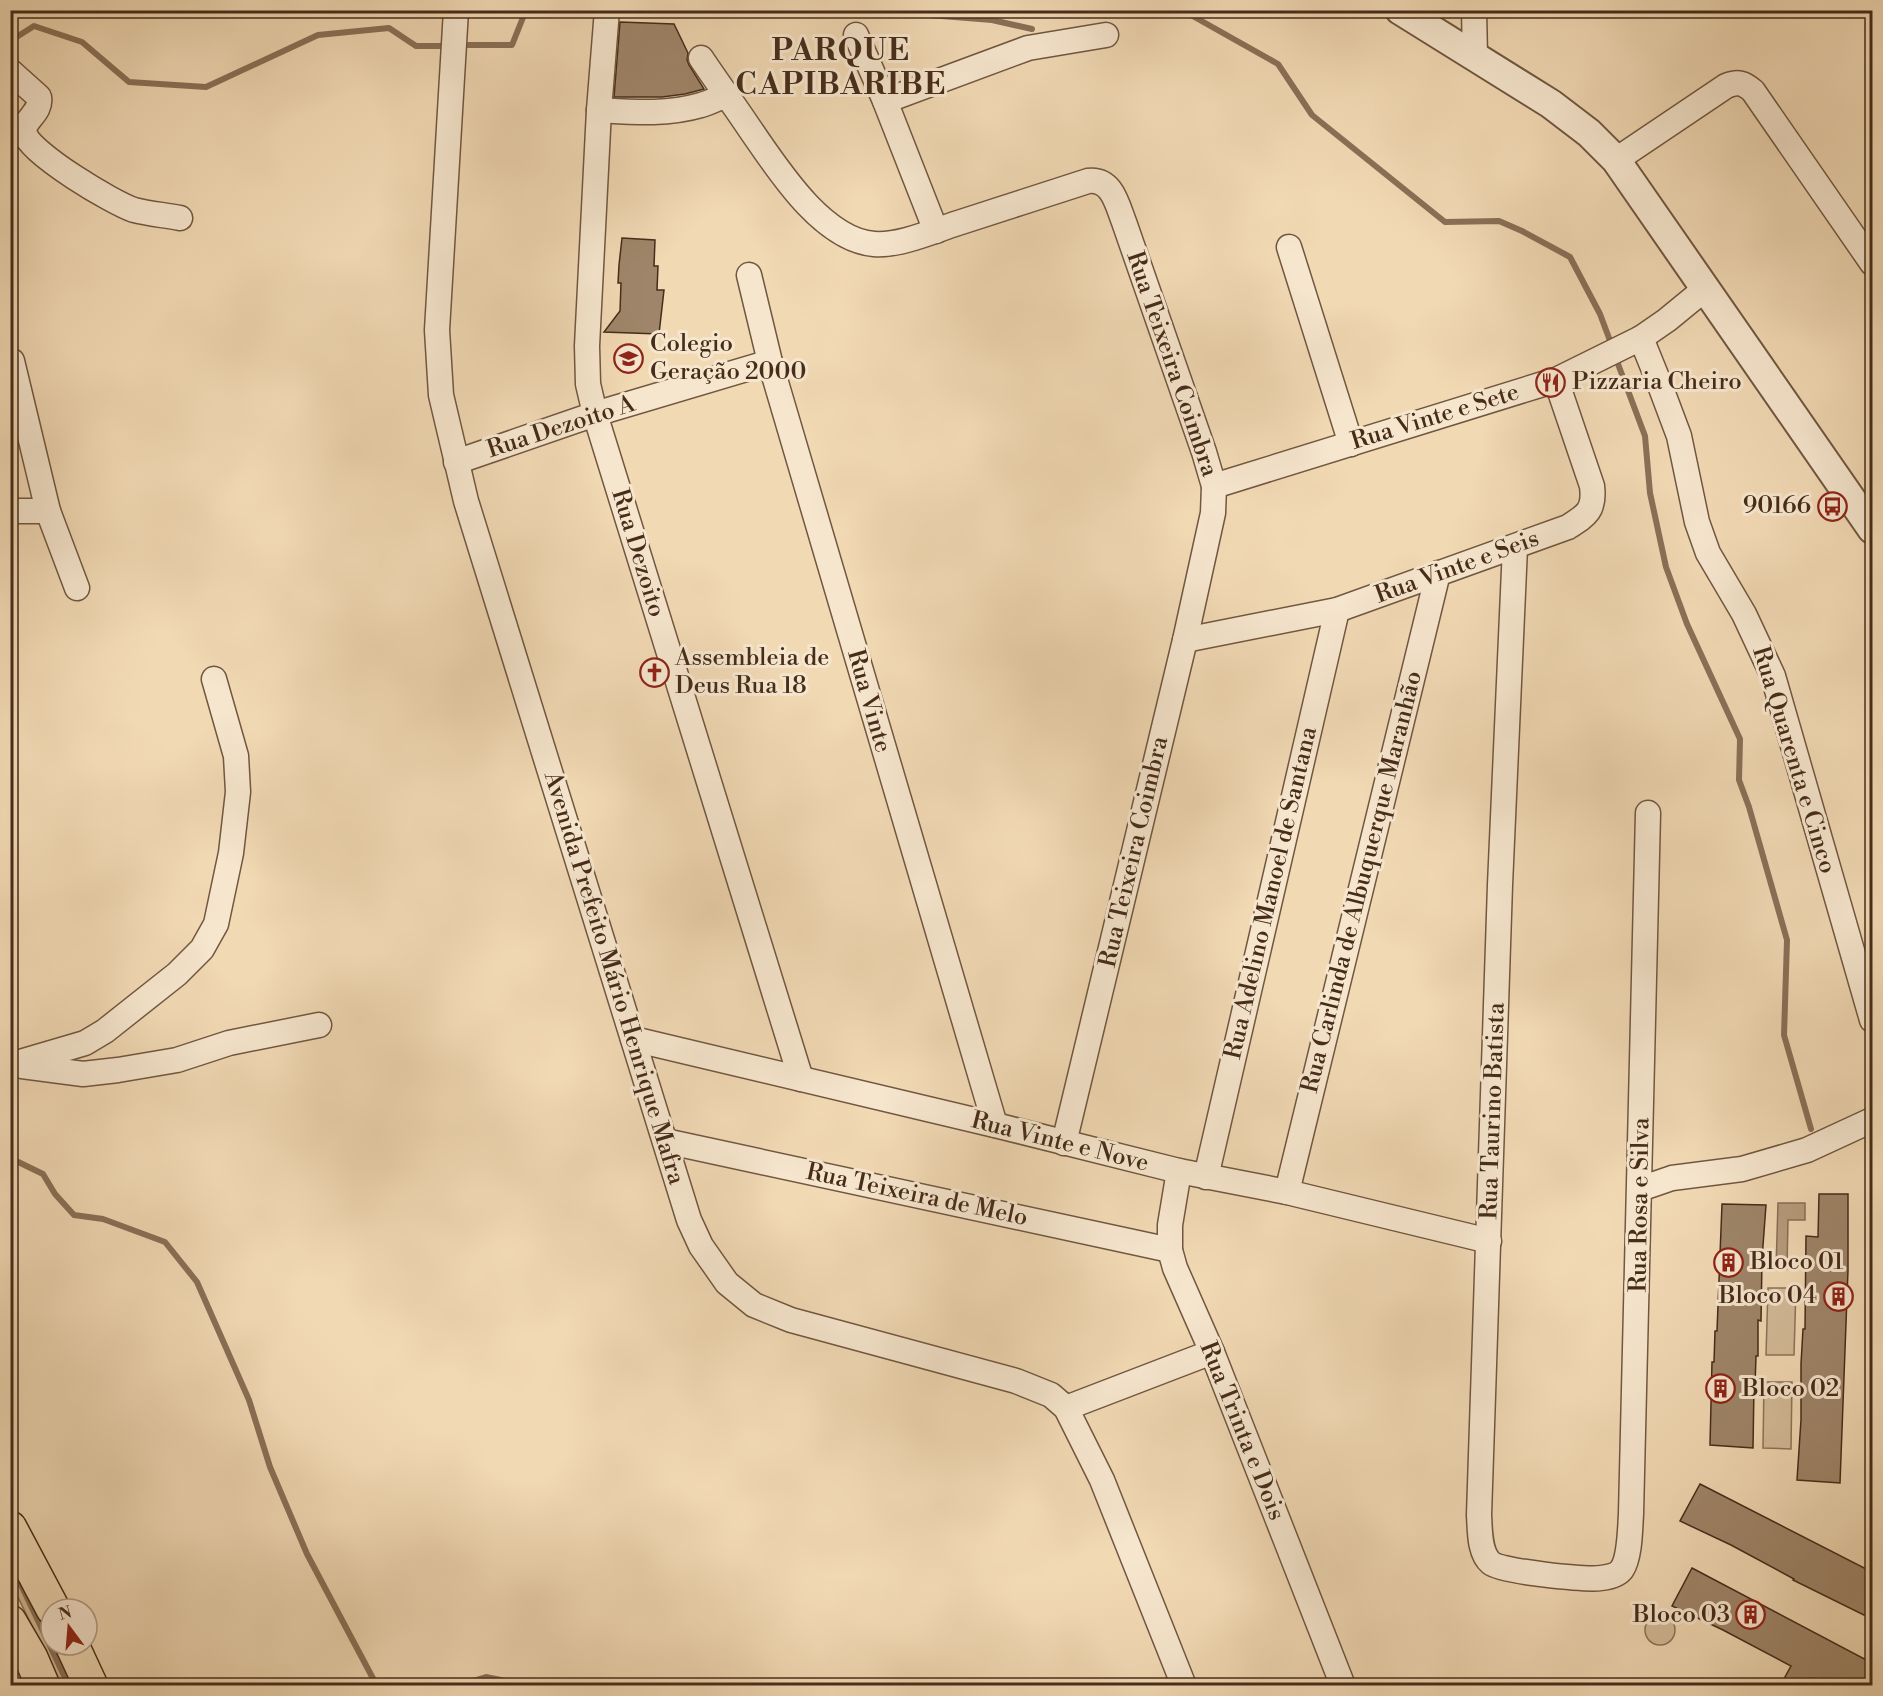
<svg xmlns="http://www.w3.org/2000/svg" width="1883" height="1696" font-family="'Libre Bodoni',serif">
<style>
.green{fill:#d4bc9a;stroke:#8d745a;stroke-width:1.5}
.water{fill:#b79e80;stroke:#8a7057;stroke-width:1.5}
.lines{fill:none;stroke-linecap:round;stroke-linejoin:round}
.stream{stroke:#8a7057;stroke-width:6}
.building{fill:#9f866a;stroke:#462c1a;stroke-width:1.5}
.minor-casing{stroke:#715740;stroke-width:27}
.tertiary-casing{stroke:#715740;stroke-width:32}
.trunk-casing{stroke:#462c1a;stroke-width:36}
.minor{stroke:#f6e6ce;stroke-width:24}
.tertiary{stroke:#f6e6ce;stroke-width:28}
.trunk{stroke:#f1d9b4;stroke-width:33}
.labels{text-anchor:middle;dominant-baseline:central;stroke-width:6;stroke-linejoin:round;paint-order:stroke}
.poi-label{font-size:24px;fill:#462c1a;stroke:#f6e6ce;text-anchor:start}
.street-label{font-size:24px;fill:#462c1a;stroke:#f6e6ce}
.district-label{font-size:30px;font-weight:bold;letter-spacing:1.5px;fill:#462c1a;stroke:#f6e6ce}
</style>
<rect width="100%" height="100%" fill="#f1d9b4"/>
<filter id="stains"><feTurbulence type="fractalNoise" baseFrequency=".00333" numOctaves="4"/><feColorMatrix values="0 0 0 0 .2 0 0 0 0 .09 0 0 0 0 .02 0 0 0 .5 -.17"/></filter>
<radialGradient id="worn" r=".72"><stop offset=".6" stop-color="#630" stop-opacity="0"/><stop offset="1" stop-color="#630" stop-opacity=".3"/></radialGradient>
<g class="green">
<path d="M1768,1288H1796L1794,1355H1766Z"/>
<path d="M1764,1382H1792L1791,1449L1763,1448Z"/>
<path d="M10,1546L51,1627V1645H60L79,1685H61L11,1583Z"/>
<circle cx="1660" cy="1630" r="15"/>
</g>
<path class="water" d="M1778,1203H1805V1220H1788L1787,1269H1776Z"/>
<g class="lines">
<g class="stream">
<path d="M897,10L904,13L992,20L1032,29"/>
<path d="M1182,10L1278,64L1312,115L1445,222L1499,221L1522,231L1570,257L1600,314L1612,346"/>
<path d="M15,38L34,26L82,42L129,82L206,87L318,35L389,28L416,46H450"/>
<path d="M460,45H512L526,10"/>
<path d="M1615,356L1645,436L1650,493L1666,567L1687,624L1740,739L1739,780L1749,807L1787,940L1784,1035L1811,1129"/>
<path d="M10,1158L43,1174L55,1194L74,1215L103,1219L165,1242L197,1282L249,1400L270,1467L307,1554L377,1686"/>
<path d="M14,1570L69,1686"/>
<path d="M456,1686L486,1677L531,1686"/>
</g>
</g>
<g class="building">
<path d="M620,22L674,24L688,53L687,60L689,65L704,89L685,94L662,97H614Z"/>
<path d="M622,238L655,240L654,266H658L657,290H664L659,334L604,332L620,311L621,283H618L619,265Z"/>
<path d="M1819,1194H1848V1270L1840,1483L1797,1480L1801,1420V1364L1803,1329H1805L1806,1236L1818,1237Z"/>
<path d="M1722,1204L1766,1205L1762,1259L1761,1321L1758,1320V1356H1756L1755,1386H1754L1753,1448L1710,1445L1712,1362H1714L1715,1331H1717Z"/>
<path d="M1700,1484L1872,1572V1619L1793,1580L1794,1579L1731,1545L1680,1521Z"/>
<path d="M1692,1568L1872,1663V1686H1827L1813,1678L1810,1686H1780L1791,1666L1723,1630L1672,1606Z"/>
</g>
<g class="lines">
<defs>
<g id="minor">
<path d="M456,10L437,330L441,395L466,501L689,1220L701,1246L727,1283L754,1305L791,1320L1016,1381L1051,1395L1066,1408L1102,1480L1184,1686"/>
<path d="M607,10L599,110L587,346L588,384L595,414L801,1079"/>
<path d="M1474,10L1475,57"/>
<path d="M856,35L885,101L936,231"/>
<path d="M701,58C717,82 734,105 750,129C777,168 822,240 874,244C900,246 933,231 958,223C1001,209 1045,195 1088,181C1112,178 1117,204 1124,222L1204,452L1214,486L1213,513L1185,640L1064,1143"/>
<path d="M10,71L39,97C42,114 21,120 25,134C31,154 113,203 134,210C149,214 165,215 180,218"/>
<path d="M885,101L1028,48L1106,35"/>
<path d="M599,110C633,112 667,115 701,105C709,103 718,98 726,95"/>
<path d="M1616,160L1726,86C1738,81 1744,83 1753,91L1872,263"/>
<path d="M1289,247L1351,444"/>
<path d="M749,275L770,362L995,1125"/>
<path d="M1641,338L1658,380L1679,436L1697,522L1708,553L1744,614L1773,676L1872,1020"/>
<path d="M12,361L48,511L77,588"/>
<path d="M456,462L595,414L770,362"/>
<path d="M1214,486L1556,380L1641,338L1667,320L1706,288"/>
<path d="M10,511H48"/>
<path d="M1515,547L1500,885L1479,1515C1480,1530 1479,1553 1491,1563C1502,1572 1587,1580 1601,1578C1609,1577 1618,1575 1622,1569C1630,1557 1630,1529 1631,1514L1648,813"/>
<path d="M1185,640L1337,610L1568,527C1587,515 1595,510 1592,486L1556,380"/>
<path d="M633,1039L995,1125L1179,1171L1287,1192L1489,1241"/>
<path d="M10,1065L85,1043L105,1031L177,974L202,949L216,924L231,853L238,792L236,756L214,679"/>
<path d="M22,1066L83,1074L118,1070L177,1060L229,1043L319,1025"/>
<path d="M665,1141L1170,1250"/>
<path d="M1179,1171L1170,1225V1250L1175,1268L1212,1352L1343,1686"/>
<path d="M1206,1177L1337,610"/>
<path d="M1640,1189L1672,1178L1742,1169L1807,1150L1872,1120"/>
<path d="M1287,1192L1438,573"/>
<path d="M1066,1408L1212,1352"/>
</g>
<path id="tertiary" d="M1400,10L1551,104L1589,133L1616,160L1872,529"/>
<g id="trunk">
<path d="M10,1528L53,1609"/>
<path d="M10,1622L31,1658L43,1686"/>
<path d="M72,1645L91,1686"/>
</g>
</defs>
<use href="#minor" class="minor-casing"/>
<use href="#tertiary" class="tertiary-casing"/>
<use href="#trunk" class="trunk-casing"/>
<use href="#minor" class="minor"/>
<use href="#tertiary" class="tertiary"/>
<use href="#trunk" class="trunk"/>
</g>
<defs>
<symbol id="school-ring" viewBox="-11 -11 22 22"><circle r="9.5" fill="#f6e6ce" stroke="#8f2418" stroke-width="1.5"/><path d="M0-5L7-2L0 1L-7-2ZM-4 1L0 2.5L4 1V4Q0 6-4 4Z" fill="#8f2418"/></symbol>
<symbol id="restaurant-ring" viewBox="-11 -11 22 22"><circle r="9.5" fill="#f6e6ce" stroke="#8f2418" stroke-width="1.5"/><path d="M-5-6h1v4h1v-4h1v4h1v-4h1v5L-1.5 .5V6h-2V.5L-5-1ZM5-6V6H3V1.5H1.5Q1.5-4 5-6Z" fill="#8f2418"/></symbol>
<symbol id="bus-ring" viewBox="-11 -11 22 22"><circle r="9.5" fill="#f6e6ce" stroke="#8f2418" stroke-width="1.5"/><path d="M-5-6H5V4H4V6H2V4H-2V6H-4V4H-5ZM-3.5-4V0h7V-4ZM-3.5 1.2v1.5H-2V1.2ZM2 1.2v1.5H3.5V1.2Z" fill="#8f2418"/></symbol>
<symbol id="church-ring" viewBox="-11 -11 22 22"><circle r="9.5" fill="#f6e6ce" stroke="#8f2418" stroke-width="1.5"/><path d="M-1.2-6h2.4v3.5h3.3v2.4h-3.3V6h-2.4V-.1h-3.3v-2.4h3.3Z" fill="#8f2418"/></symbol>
<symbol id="building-ring" viewBox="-11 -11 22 22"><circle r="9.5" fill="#f6e6ce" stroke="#8f2418" stroke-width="1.5"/><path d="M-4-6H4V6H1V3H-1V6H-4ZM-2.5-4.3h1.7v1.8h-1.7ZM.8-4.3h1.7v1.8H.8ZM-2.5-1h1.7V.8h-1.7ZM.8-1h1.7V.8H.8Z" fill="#8f2418"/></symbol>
</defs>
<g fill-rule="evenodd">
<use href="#school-ring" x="612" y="342" width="33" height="33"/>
<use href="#restaurant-ring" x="1534" y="366" width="33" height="33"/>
<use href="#bus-ring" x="1816" y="490" width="33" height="33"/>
<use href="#church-ring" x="638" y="656" width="33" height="33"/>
<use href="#building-ring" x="1712" y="1246" width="33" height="33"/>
<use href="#building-ring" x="1822" y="1280" width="33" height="33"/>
<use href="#building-ring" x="1704" y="1372" width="33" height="33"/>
<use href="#building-ring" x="1734" y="1598" width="33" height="33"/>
</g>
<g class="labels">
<g class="poi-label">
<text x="650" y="344">Colegio<tspan x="650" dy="28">Geração 2000</tspan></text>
<text x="1572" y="382">Pizzaria Cheiro</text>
<text x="1811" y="506" text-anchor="end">90166</text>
<text x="675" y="658">Assembleia de<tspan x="675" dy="28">Deus Rua 18</tspan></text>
<text x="1750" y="1262">Bloco 01</text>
<text x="1817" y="1296" text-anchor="end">Bloco 04</text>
<text x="1742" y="1389">Bloco 02</text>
<text x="1730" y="1615" text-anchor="end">Bloco 03</text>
</g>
<g class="street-label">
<text transform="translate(1172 364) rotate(71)">Rua Teixeira Coimbra</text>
<text transform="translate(1435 417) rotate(-17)">Rua Vinte e Sete</text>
<text transform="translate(561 427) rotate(-18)">Rua Dezoito A</text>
<text transform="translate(638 553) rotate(73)">Rua Dezoito</text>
<text transform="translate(1457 567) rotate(-20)">Rua Vinte e Seis</text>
<text transform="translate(869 701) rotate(74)">Rua Vinte</text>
<text transform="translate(1794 760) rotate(73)">Rua Quarenta e Cinco</text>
<text transform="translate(1134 852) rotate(-77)">Rua Teixeira Coimbra</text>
<text transform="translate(1362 882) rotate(-76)">Rua Carlinda de Albuquerque Maranhão</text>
<text transform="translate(1271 893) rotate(-77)">Rua Adelino Manoel de Santana</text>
<text transform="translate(614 978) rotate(73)">Avenida Prefeito Mário Henrique Mafra</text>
<text transform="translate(1493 1111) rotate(-88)">Rua Taurino Batista</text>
<text transform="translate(1060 1142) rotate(14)">Rua Vinte e Nove</text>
<text transform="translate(917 1195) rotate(12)">Rua Teixeira de Melo</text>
<text transform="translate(1640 1205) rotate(-89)">Rua Rosa e Silva</text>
<text transform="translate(1242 1431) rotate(68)">Rua Trinta e Dois</text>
</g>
<g class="district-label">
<text x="841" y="51">PARQUE<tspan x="841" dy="34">CAPIBARIBE</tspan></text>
</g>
</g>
<rect width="1883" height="1696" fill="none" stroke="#f1d9b4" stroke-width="36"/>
<rect x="12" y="12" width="1859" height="1672" fill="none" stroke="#462c1a" stroke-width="3"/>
<rect x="18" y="18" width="1847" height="1660" fill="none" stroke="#462c1a" stroke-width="1.5"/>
<g transform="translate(69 1627) rotate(344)"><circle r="28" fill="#f6e6ce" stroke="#b09c86" stroke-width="1.5"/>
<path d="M0-4.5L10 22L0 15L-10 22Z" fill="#8f2418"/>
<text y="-9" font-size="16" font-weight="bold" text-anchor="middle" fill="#462c1a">N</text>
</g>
<rect width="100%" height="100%" filter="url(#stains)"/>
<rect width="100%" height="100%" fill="url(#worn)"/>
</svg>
